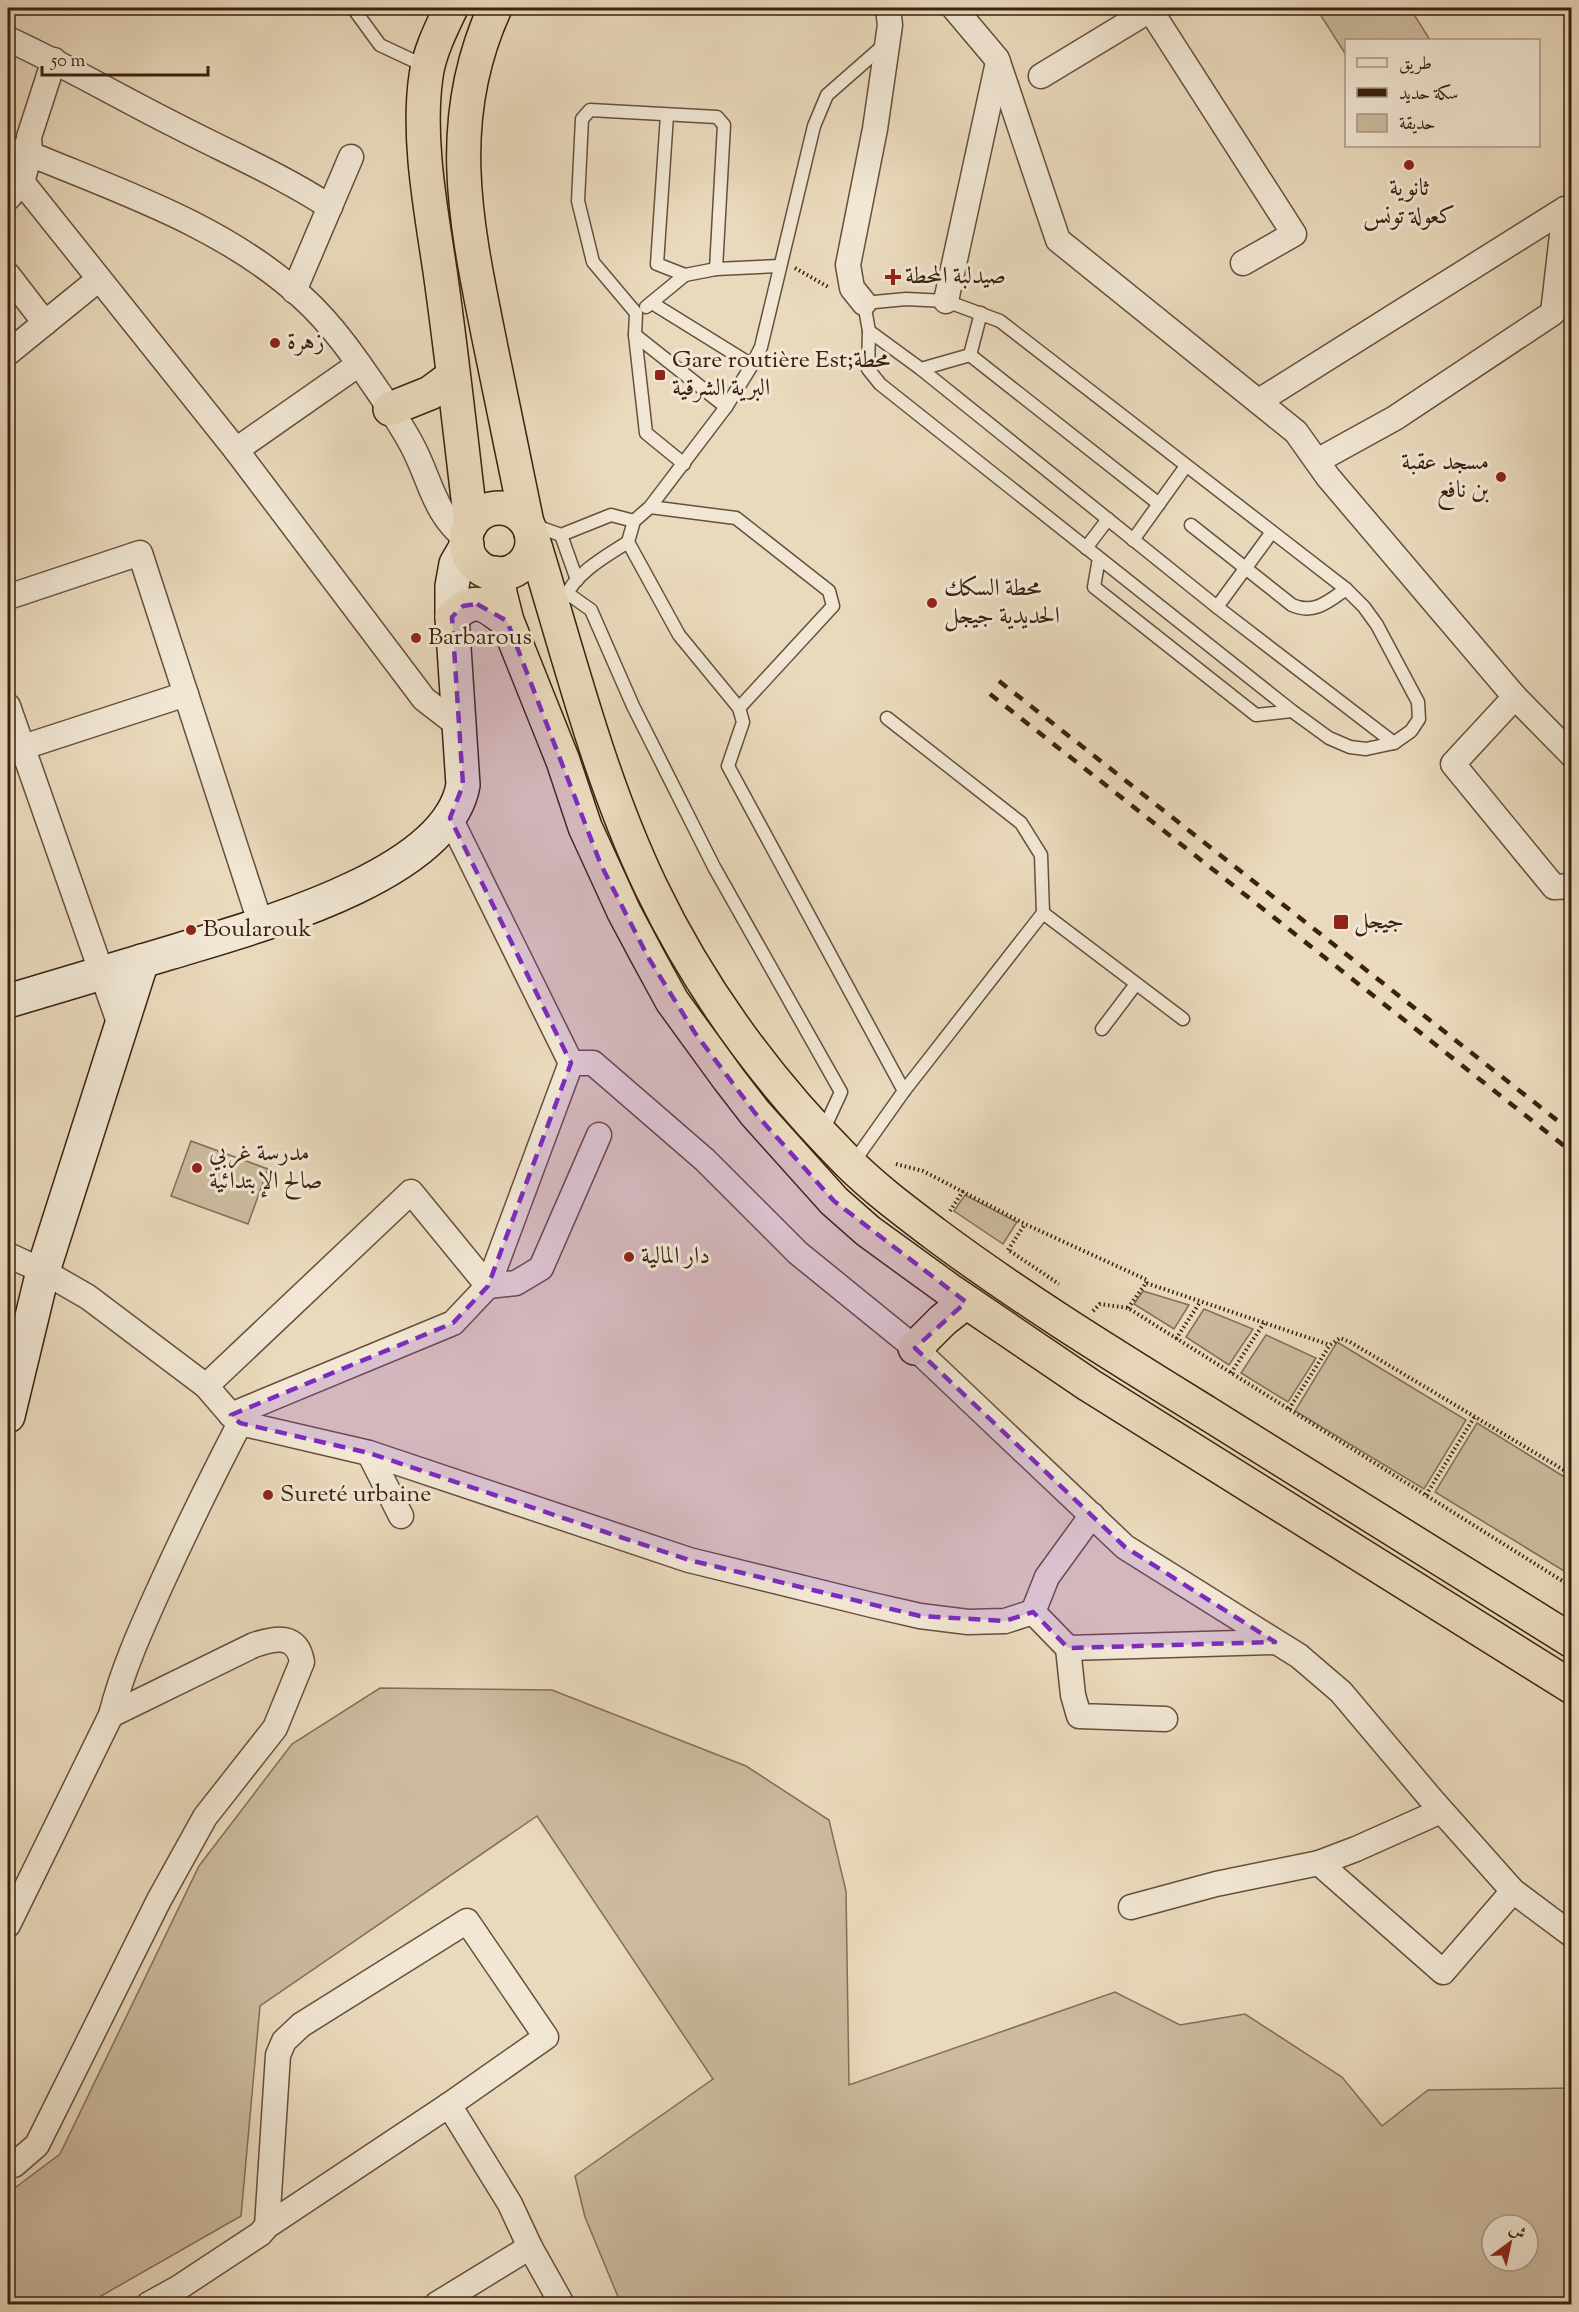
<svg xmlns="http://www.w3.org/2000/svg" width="1579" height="2312" font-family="'Sorts Mill Goudy',Amiri,serif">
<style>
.green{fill:#ccbba0;stroke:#836e58;stroke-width:1.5;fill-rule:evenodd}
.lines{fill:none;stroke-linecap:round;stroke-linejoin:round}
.service-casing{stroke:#664f3c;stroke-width:15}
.minor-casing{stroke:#664f3c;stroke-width:27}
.secondary-casing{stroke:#3a2111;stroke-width:36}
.trunk-casing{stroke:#3a2111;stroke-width:36}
.path{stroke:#3a2111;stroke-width:4;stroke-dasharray:1.5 3;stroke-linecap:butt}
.service{stroke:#f1e7d4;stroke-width:12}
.minor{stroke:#f1e7d4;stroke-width:24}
.secondary{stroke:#f1e7d4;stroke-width:33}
.trunk{stroke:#eadabd;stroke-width:33}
.rail{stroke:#3a2111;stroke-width:4.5;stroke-dasharray:10 10;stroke-linecap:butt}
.marked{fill:#7b2cbf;fill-opacity:0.2;stroke:#7b2cbf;stroke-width:4.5;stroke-dasharray:12 8;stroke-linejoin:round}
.poi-dot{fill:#8f2418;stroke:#f1e7d4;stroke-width:2}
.labels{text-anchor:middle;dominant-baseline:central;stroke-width:6;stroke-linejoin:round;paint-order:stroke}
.poi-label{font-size:24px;fill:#3a2111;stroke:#f1e7d4;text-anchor:start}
</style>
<rect width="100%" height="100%" fill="#eadabd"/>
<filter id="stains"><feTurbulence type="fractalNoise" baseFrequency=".00333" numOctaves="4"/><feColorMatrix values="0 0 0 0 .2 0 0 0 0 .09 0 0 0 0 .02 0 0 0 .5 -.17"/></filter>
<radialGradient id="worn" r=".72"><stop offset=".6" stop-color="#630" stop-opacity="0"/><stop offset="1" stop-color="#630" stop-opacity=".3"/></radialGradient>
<g class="green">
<path d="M1316,8H1410L1430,40H1346V55Z"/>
<path d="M191,1141L268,1169L248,1224L171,1196Z"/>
<path d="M965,1195L1017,1222L1003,1244L954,1211Z"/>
<path d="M1143,1291L1189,1305L1174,1329L1134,1304Z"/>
<path d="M1204,1309L1253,1329L1229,1365L1186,1337Z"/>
<path d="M1266,1335L1316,1358L1288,1402L1241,1373Z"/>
<path d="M1337,1342L1466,1420L1424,1489L1295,1411Z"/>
<path d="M1477,1423L1571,1481V1558L1564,1571L1435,1492Z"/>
<path d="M380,1688L552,1690L746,1766L829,1820L846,1891L849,2085L1115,1992L1180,2025L1245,2014L1342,2077L1382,2126L1428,2090L1571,2088V2304H621L585,2217L575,2176L713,2079L537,1816L260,2006L241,2216L87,2304H8V2185L16,2187L60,2154L199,1866L292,1744ZM1492,2225H1528V2261H1492Z"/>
</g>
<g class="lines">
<defs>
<g id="service">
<path d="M353,8L380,45L427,67"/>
<path d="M667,115L657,264L685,275L716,269L780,266"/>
<path d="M716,269L724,125L717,117L590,110L582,119L578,201L593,262L636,313L635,335L726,407L752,365L761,347L814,126L827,95L884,45"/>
<path d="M652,303L752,365"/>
<path d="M646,307L685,275"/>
<path d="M869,331L921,369L970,355L981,313"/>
<path d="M635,335L646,433L684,464"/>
<path d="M970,355L1159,504"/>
<path d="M921,369L1217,607L1394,743"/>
<path d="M650,507L736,518L829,591L833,606L739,708L679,635L628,542L634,521L650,507L726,407"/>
<path d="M533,525L561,535L611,515L634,521"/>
<path d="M1191,525L1292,605C1314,615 1329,601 1346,589"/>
<path d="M561,535L577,580"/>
<path d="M1133,540L1186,466"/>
<path d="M1086,548L1108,519"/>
<path d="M1099,558L1094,587L1256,715L1292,711L1329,738L1350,747L1366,749L1394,743L1411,731L1419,719L1418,702L1377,625L1364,607L1346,589L1000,321L946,301L906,299L864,303L869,331L868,369L880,384L1292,711"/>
<path d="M567,593L591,610L633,706L714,867L841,1092L823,1131"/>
<path d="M565,598C575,573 606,556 628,542"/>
<path d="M1217,607L1272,532"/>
<path d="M739,708L743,722L728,766L904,1091"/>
<path d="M1043,913L1183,1019"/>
<path d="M1102,1029L1136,984"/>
<path d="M853,1163L904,1091L1043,913L1041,855L1021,823L887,718"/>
</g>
<g id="minor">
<path d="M954,8L997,59L1058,240L1296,432L1328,477L1515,697L1572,755"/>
<path d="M1149,8L1294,234L1243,263"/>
<path d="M8,39C65,65 119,97 175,125C227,152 281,175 330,207"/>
<path d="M1041,76L1150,10"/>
<path d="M8,149L30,154C124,193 226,227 303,298C334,326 358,362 382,397C394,415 406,432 415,451C432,486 435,514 467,540"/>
<path d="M22,182L236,450L424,699L459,726"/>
<path d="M8,198L22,182L30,154L29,137L54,60"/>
<path d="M8,275L45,323"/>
<path d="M294,291L351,157"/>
<path d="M946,301L998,62"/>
<path d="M864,303L852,288L848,265L875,129L890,25L888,8"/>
<path d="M8,353L99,279"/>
<path d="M1259,401L1565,209L1572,207"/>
<path d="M236,450L359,364"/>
<path d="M1317,461L1395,418L1553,313L1565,209"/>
<path d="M8,597L140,553L261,925"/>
<path d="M1515,697L1453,764L1554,887L1572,886"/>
<path d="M8,706L120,1025"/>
<path d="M8,752L186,694"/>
<path d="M571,1063H593L705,1160L798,1253L915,1348L1125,1547L1299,1656L1341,1692L1432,1800L1513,1891L1572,1935"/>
<path d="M8,1255L43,1271L88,1297L206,1386L231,1415L240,1423L369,1453L689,1560L872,1605L920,1616L968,1622L1005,1621L1033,1612L1047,1577L1092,1515"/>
<path d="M488,1286L516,1283L541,1268L599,1135"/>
<path d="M206,1386L411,1192L488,1286"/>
<path d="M231,1415L453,1323L488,1286L571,1063L450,818"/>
<path d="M369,1453L401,1516"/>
<path d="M1033,1612L1068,1648L1275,1642"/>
<path d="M1068,1648L1073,1695L1079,1716L1165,1719"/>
<path d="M1319,1863L1443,1972L1513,1891"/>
<path d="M1131,1907L1216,1884L1319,1863L1356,1849L1441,1811"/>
<path d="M8,1925L111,1715C122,1671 141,1629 160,1587C185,1532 212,1477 240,1423"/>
<path d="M449,2105L510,2204L530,2247L562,2304"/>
<path d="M8,2166L14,2165L37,2145L159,1900L205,1817L275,1728L302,1662C297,1633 275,1638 254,1645L111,1715"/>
<path d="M149,2304L178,2288L260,2234L267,2226L449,2105L546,2037L467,1921L301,2025L284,2041L278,2055L267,2226"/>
<path d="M437,2304L530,2247"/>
</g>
<g id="secondary">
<path d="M8,1001C61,985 115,969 169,953C247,929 447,878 463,785L452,617V586L456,564L467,545"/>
<path d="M8,1416L43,1271L142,961"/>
</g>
<g id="trunk">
<path d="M451,8C441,29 429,53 426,76C417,138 431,210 440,271C452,355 461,440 471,524"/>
<path d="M495,8C442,124 467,228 491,348C503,406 515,465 527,523"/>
<path d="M390,409L430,393L453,376"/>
<circle cx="499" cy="541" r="33"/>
<path d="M531,533C568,651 597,774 651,887C700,989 769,1083 849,1163C875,1189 906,1212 935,1234C1022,1299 1115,1356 1207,1413C1329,1489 1450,1565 1572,1641"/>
<path d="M495,573L507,621L563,761L585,827L624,912L648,957L672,1001L728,1078L755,1113L834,1201L868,1231L952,1292L1089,1385L1572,1687"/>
<path d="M452,617C475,596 484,603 507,621"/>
<path d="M915,1348L943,1320L966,1302"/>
</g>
</defs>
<use href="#service" class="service-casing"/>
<use href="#minor" class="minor-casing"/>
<use href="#secondary" class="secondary-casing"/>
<use href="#trunk" class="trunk-casing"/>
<g class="path">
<path d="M795,268L830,288"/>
<path d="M896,1164L923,1171L1025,1224L1147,1280L1146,1283"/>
<path d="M950,1211L963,1191"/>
<path d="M1008,1250L1025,1224"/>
<path d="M1010,1251L1059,1284"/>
<path d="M1128,1308L1146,1283L1330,1345"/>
<path d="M1093,1311L1100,1304L1128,1308L1572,1587"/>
<path d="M1176,1339L1200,1302"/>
<path d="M1231,1373L1264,1323"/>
<path d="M1289,1409L1330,1345L1340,1338L1350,1342L1572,1475"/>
<path d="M1426,1495L1475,1416"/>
<path d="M1565,1583L1572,1573"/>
</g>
<use href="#service" class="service"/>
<use href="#minor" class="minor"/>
<use href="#secondary" class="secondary"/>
<use href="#trunk" class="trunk"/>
<g class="rail">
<path d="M999,681L1572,1132"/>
<path d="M990,694L1572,1152"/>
</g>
</g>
<path class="marked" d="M477,604L507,621L601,865L648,957L695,1033L755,1113L834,1201L966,1302L915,1348L1125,1547L1275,1642L1068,1648L1033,1612L1005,1621L920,1616L689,1560L369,1453L240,1423L231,1415L453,1323L488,1286L571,1063L450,818L463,785L452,617L463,606Z"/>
<g class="poi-dot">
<circle cx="1409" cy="165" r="6"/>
<path d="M890 268h6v6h6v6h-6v6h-6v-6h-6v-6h6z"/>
<circle cx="275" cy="343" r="6"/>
<rect x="654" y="369" width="12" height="12" rx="3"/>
<circle cx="1501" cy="477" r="6"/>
<circle cx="932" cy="603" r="6"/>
<circle cx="416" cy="638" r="6"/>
<rect x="1333" y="914" width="16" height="16" rx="3"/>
<circle cx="191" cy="930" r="6"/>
<circle cx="197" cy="1168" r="6"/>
<circle cx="629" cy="1257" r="6"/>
<circle cx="268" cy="1495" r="6"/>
</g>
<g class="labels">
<g class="poi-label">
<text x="1409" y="189" text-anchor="middle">ثانوية<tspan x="1409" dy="28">كعولة تونس</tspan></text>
<text x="905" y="277">صيدلبة المحطة</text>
<text x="287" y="343">زهرة</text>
<text x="672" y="361">Gare routière Est;محطة<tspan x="672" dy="28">البرية الشرقية</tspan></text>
<text x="1489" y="463" text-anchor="end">مسجد عقبة<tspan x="1489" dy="28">بن نافع</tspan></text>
<text x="944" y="589">محطة السكك<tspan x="944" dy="28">الحديدية جيجل</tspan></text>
<text x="428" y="638">Barbarous</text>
<text x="1354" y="922">جيجل</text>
<text x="203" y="930">Boularouk</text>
<text x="209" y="1154">مدرسة غربي<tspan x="209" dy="28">صالح الإبتدائية</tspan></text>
<text x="641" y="1257">دار المالية</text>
<text x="280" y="1495">Sureté urbaine</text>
</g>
</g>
<rect width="1579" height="2312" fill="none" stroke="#eadabd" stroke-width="30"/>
<rect x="9" y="9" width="1561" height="2294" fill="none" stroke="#3a2111" stroke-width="3"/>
<rect x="15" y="15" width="1549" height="2282" fill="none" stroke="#3a2111" stroke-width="1.5"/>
<rect x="1345" y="39" width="195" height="108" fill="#f1e7d4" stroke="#a89886" stroke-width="1.5"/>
<rect x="1357" y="58" width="30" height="9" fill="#f1e7d4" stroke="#a89886" stroke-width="1.5"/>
<text x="1399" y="69" font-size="18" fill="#3a2111">طريق</text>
<rect x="1357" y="88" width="30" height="9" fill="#3a2111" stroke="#a89886" stroke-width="1.5"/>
<text x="1399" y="99" font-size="18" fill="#3a2111">سكة حديد</text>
<rect x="1357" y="114" width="30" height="18" fill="#ccbba0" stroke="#a89886" stroke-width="1.5"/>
<text x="1399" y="129" font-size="18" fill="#3a2111">حديقة</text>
<g transform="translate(1510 2243) rotate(33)"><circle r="28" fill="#f1e7d4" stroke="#a89886" stroke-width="1.5"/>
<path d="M0-4.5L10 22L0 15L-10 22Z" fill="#8f2418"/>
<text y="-9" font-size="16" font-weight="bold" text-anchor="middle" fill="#3a2111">ش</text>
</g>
<path d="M42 66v9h166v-9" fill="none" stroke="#3a2111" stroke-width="3"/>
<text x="51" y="66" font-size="18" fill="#3a2111" stroke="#f1e7d4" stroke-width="4.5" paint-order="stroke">50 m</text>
<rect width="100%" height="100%" filter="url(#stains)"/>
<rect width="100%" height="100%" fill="url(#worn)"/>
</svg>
